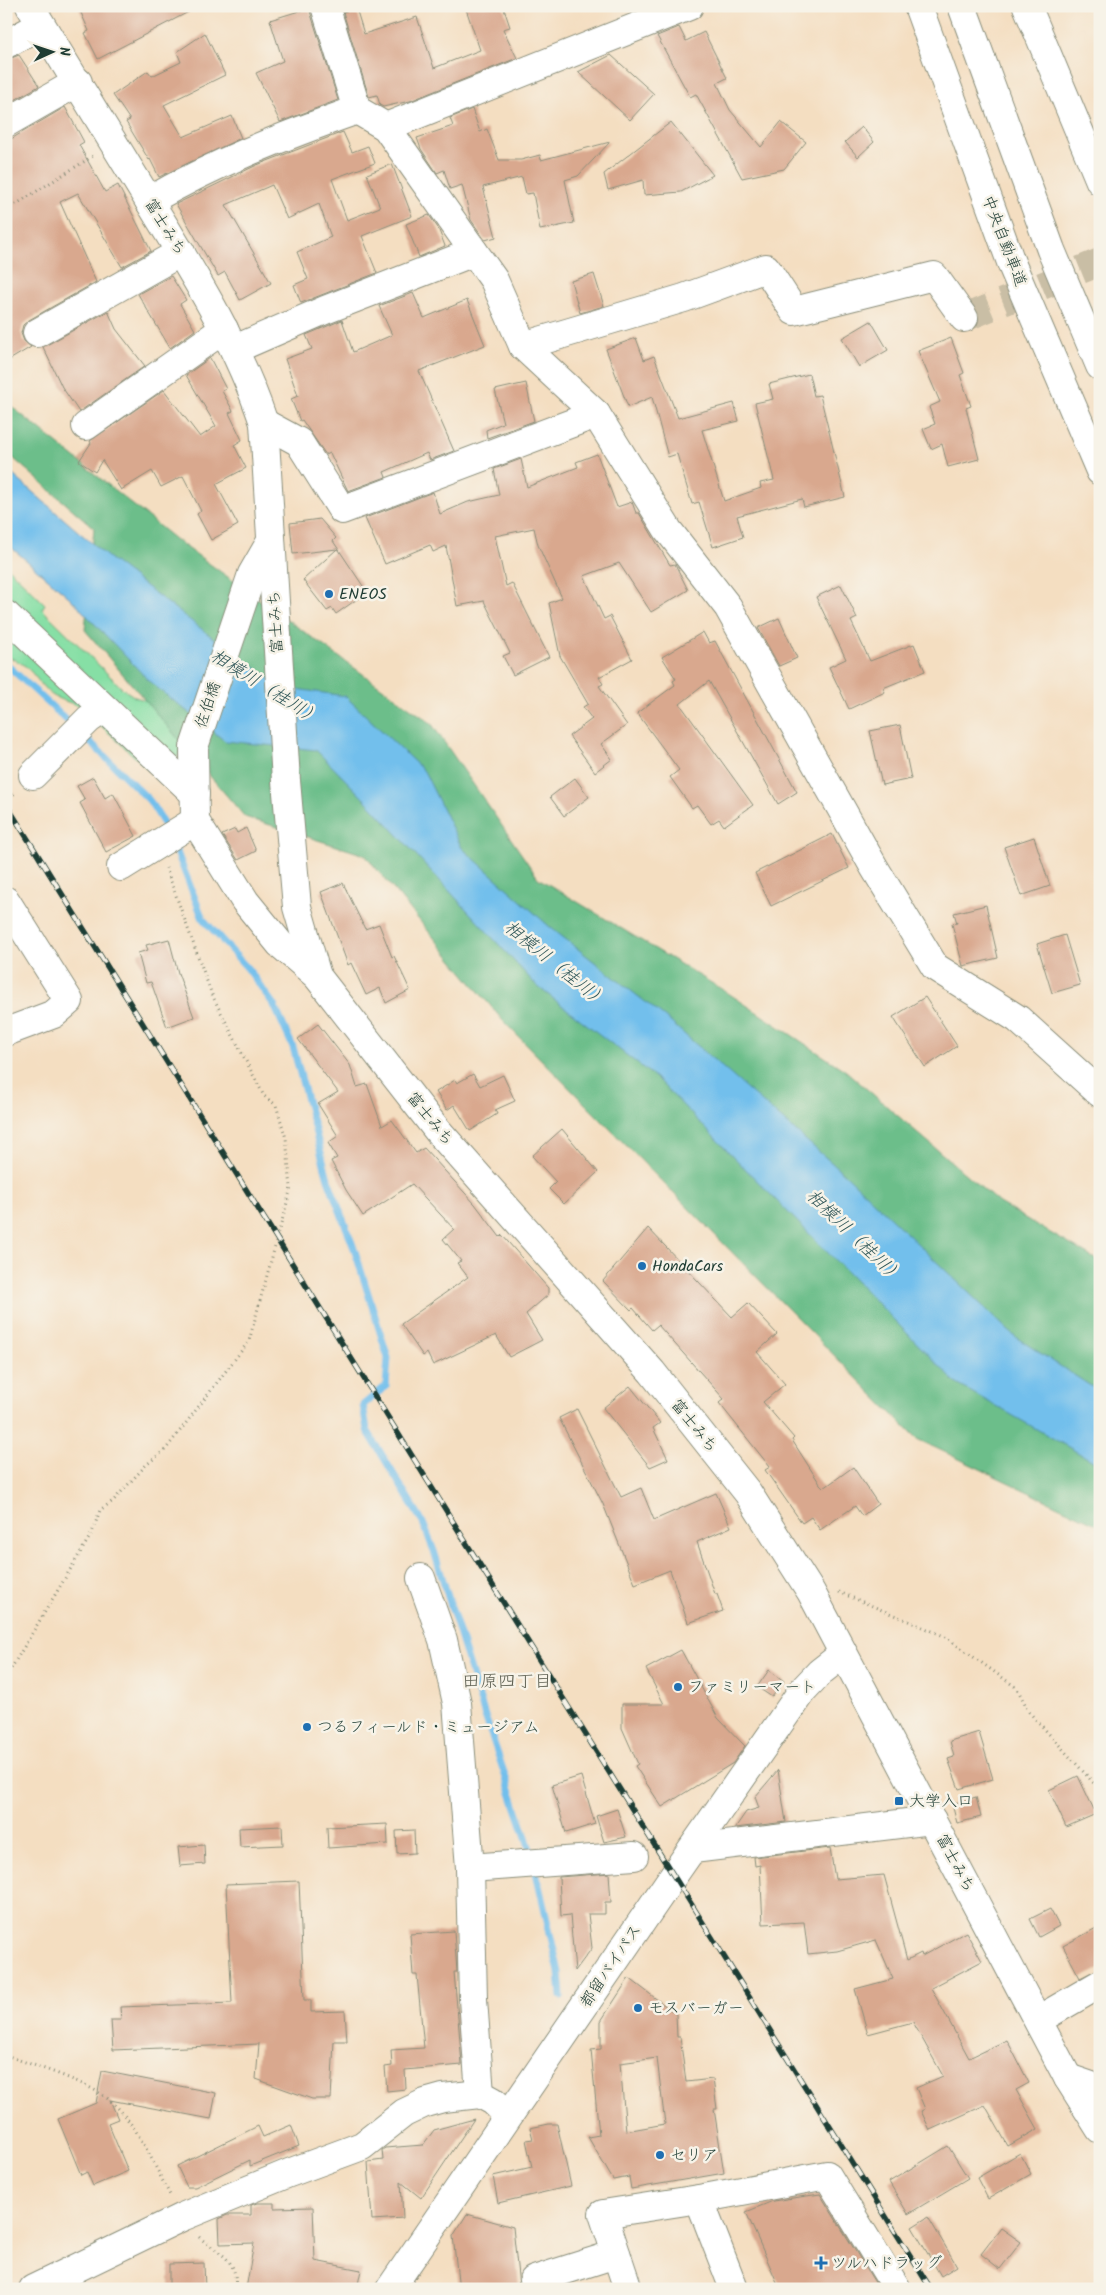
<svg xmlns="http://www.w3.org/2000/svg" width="1106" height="2295" font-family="Kalam,'Klee One',sans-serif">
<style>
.green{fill:#86dfa5;stroke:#528e6c}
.forest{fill:#6cbe8a;stroke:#467e5f}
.water{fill:#72bfec;stroke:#487e90}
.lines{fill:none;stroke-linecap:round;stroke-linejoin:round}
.stream{stroke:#72bfec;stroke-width:7}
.building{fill:#d9a88e;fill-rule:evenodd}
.minor-tunnel{stroke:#c9bea5;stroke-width:28;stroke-dasharray:28 14;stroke-linecap:butt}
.minor-casing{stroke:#8a8e7a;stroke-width:30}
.highway-casing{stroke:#8a8e7a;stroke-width:30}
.path{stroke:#8a8e7a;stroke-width:3;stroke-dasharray:1 4;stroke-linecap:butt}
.minor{stroke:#fff;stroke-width:28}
.highway{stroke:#fff;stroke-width:28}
.rail-casing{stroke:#1f3d34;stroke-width:5.5}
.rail{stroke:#f7f3e8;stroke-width:4;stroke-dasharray:11;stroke-linecap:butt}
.poi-dot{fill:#1f6fb2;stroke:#f7f3e8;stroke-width:2}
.labels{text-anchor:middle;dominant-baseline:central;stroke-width:5;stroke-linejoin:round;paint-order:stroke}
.street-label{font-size:16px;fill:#1f3d34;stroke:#f7f3e8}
.poi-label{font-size:16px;fill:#1f3d34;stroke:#f7f3e8;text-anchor:start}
.water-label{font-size:18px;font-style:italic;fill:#305759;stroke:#f7f3e8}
.neighbourhood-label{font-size:18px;fill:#606254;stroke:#f7f3e8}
</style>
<rect width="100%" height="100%" fill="#f7f3e8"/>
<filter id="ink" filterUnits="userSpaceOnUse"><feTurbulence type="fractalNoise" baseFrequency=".02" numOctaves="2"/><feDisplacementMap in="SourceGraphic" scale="10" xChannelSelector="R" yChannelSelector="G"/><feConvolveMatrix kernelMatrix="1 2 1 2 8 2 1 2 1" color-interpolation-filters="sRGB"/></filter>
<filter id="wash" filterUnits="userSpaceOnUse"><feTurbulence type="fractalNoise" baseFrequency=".0096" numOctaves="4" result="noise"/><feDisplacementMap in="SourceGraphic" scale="20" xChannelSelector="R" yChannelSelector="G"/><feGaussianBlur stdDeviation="1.12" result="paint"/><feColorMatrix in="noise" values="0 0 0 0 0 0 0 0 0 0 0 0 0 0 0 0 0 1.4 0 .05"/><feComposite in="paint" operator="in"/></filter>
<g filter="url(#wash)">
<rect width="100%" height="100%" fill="#f4dec1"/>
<path class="green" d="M6,566L45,604L42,609L123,689L135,697L151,702L189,734L164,784L83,709C74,702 62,702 52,695C42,688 35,674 25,666C19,661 12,660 6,654Z"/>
<path class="forest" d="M6,402L175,539L431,723L538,878L728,993L846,1071L999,1203L1100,1262V1526L917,1439L504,1022L365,855L245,817L85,630L94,528L6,452Z"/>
<path class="water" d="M6,469L109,558L212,637L282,687L345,696L424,771L462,848L550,927L667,1019L848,1177L1014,1336L1100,1392V1465L957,1384L656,1078L537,986L373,808L316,750L225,741L151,683L69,597L6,543Z"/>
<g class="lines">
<g class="stream">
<path d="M6,664L74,727"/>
<path d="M82,734L149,800L169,832"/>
<path d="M173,842L203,919L248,969L274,1005L293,1047L328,1179L355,1251L388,1358L386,1386L363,1405L367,1430L423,1523L434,1551L485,1716L533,1858"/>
<path d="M535,1868L559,1972L561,1996"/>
</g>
</g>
<g id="blocks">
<g class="building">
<path d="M78,6H200L98,59L85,33L89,31Z"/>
<path d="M465,6H503L510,27L503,29L517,58L410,101L383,107L380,105L377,95L369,97L343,12L356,8L364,34L417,17L434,68L480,50Z"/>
<path d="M309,8L338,100L280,122L256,73L283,61L270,20Z"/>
<path d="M679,27L686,41L704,32L727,78L717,83L730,110L761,147L781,122L806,142L784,169L742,178L696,94L690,97L657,36Z"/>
<path d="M205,33L225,75L164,105L183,137L232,116L241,138L159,177L150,159L149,160L126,122L130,120L113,95L148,71L152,76L181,62L177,52Z"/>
<path d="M19,55L39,86L13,101L6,91V60Z"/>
<path d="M611,55L654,94L630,120L578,72Z"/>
<path d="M65,107L84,142L79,145L105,192L118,185L151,251L122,267L78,193L60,202L96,282L29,320L23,325L21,333L24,341L31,347L6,362V142Z"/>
<path d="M472,109L480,132L487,129L499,160H521L540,155L541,160L610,142L578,176L565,180L574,223L540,230L533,193L526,194L522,177L483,187L496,237L485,240L471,220L462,185L450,189L444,170L437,173L421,149L417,138L453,126L450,118Z"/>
<path d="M671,122L713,175L681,192L644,195L643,180L608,190L604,174Z"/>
<path d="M862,127L874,142L858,157L845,142Z"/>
<path d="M343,132L352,152L368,146L375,163L332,179L347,220L380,207L367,174L392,164L412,216L362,236L377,273L301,303L294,285L308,279L297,252L331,237L319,204L287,219L272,185L226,205L271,283L240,300L225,272L218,276L176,204L257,165Z"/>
<path d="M429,215L438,228L445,246L419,257L406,224Z"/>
<path d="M594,274L604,306L580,313L571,281Z"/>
<path d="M171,276L186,300L180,304L195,330L170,348L138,294Z"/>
<path d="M413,293L424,318L467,300L485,345L419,371L454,451L430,460L427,453L384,472L386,477L348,491L330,453L326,455L302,420L300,421L291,399L298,396L285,359L312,349L306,335L342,320L353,352L392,335L379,306Z"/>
<path d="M108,311L116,329L145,366L79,412L62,387L43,347Z"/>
<path d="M871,321L888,350L859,367L842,338Z"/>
<path d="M636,338L644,360L654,356L678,418L734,403L739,421L702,430L724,501L761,488L760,483L774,480L755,403L773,399L769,384L809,374L814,396L820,395L845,497L804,507L802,499L737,516L743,537L713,547L699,502L692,504L677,454L668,457L652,397L628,407L606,349Z"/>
<path d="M951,338L964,373L960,375L971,406L966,408L979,459L948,467L942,444L931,449L923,429L935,424L929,407L940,402L918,351Z"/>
<path d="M210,358L226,389L222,391L233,411L229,413L242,440L234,445L246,468L216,484L238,525L211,540L197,514L201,511L183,476L161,487L152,471L121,490L102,460L95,472L79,461L91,443L90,441L164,390L200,437L216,426L186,375Z"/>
<path d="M526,383L534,421L487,438L486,430L503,423L495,390Z"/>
<path d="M597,454L617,507L632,502L636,513H639L670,565L675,564L688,590L651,612L619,563L584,576L604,619L610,616L632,659L599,677L603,684L599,686L627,725L601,744L612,759L595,772L569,736L592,719L583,707L588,704L560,656L549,603L562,598L538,545L534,528L495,536L506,586L512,583L549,657L513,675L503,656L510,653L484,601L457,606L446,546L433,552L430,545L385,564L365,518L433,492L440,514L468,502L499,495L494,469L521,459L527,487L578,467L576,462Z"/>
<path d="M320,519L336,538L333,541L367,592L336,614L332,608L327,611L303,580L337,549L293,554L290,523Z"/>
<path d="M841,585L857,618L851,621L870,661L914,644L925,671L883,688L885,692L849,709L829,667L846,659L816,597Z"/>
<path d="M779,618L797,658L779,666L758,628Z"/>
<path d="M703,632L709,643L715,641L797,792L778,804L709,681L680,704L753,805L724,826L719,819L711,824L697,805L692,808L670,777L679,770L637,713L675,685L673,681L676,679L662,657Z"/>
<path d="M900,725L911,779L882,785L870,731Z"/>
<path d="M93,777L105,798L113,793L136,836L106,852L80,803L85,800L77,786Z"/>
<path d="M575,778L589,797L564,816L550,797Z"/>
<path d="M246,828L256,851L238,860L222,835L235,829L237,833Z"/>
<path d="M832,834L849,868L771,906L755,873Z"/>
<path d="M1034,837L1050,886L1021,896L1004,847Z"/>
<path d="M343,883L365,929L379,924L392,957L394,956L410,990L386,1003L380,988L366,995L351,963L348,965L321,892Z"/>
<path d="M986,905L998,958L963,966L952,924L957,923L954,913Z"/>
<path d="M1065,935L1080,985L1052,993L1037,944Z"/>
<path d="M169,939L178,973L194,1017L167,1027L151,982L146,983L138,953L148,950L146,945Z"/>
<path d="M925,997L957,1046L925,1067L893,1017Z"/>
<path d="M318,1024L350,1065L357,1087L367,1084L382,1126L392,1120L416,1153L424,1148L475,1204L500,1237L502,1235L548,1288V1295L526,1314L542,1340L509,1357L496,1335L433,1365L427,1353L423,1356L401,1324L468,1277L457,1263L461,1261L443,1239L454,1229L412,1184L363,1216L346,1190L331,1161L337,1158L328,1143L338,1136L318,1104L338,1092L298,1039Z"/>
<path d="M473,1074L480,1086L503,1075L515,1101L495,1110L497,1114L470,1131L454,1105L447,1110L436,1092L455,1080L457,1083Z"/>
<path d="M562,1129L598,1172L564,1204L549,1189L556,1182L532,1156Z"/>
<path d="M648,1228L732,1317L748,1303L777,1334L757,1352L785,1384L763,1402L794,1438L792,1440L820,1484L824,1488L853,1467L878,1504L862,1516L855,1506L820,1530L811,1517L802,1523L765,1470L770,1467L719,1403L724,1399L658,1325L652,1330L633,1308L631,1310L603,1281Z"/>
<path d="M630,1386L660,1423L653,1428L668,1459L650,1467L603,1408Z"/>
<path d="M577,1409L621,1497L641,1488L654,1520L716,1493L731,1527L697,1542L715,1594H717L723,1611L688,1623L670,1570L635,1584L603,1504L559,1418Z"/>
<path d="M681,1650L718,1718L745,1746L733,1763L662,1807L635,1766L638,1764L622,1728V1704H664L646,1669Z"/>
<path d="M769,1670L784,1681L772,1697L757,1687Z"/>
<path d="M979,1732L993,1779L959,1789L948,1759L954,1757L950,1741Z"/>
<path d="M778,1770L786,1822L735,1828L746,1812L759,1808L755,1797Z"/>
<path d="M581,1776L595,1824L566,1833L552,1785Z"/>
<path d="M1078,1776L1096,1814L1066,1827L1049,1790Z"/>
<path d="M976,1797L981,1817L957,1823L952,1804Z"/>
<path d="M617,1809L626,1837L604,1842L596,1816Z"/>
<path d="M387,1824L388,1844L328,1848L327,1827Z"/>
<path d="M282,1826L283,1845L240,1847L239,1828Z"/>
<path d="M414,1830L415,1853L397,1854L396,1831Z"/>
<path d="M204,1845L205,1864L180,1866L178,1847Z"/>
<path d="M830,1848L835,1879L884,1875L907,1960L921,1953L922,1956L966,1932L982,1961L931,1988L969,2058L1007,2040L1029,2083L1016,2090L1038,2129L1008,2146L985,2105L930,2130L921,2111L925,2109L916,2088L943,2076L913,2022L868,2034L855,1989L893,1979L876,1940L837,1951L808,1954L804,1922L763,1924L760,1865L755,1866L754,1857Z"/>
<path d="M609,1873L611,1902H605V1914H588L592,1948L575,1971L570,1915L561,1916L559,1877Z"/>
<path d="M299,1881L304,2000H311V2012L345,2011L347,2041H334L331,2099H312L256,2079L259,2044L113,2050L111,2020H121L120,2007L232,2003L226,1884Z"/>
<path d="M1050,1909L1059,1926L1039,1937L1030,1919Z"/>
<path d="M1100,1926V1968L1080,1978L1063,1946Z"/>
<path d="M454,1931L457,1972H454L462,2065L405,2070L406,2089L387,2091L385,2067L392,2066L391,2050L424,2048L417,1975H413L410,1934Z"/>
<path d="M629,1978L676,2014L677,2037H680L686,2082L713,2079L717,2109H714L724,2173L631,2189L629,2177L613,2180L588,2137L599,2135L591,2050L601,2049V2021ZM657,2058L665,2124L626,2131L620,2063Z"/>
<path d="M102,2071L216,2093L211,2119L110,2100L118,2119L108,2123L128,2171L93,2186L87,2172L81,2175L58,2119L96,2103Z"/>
<path d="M474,2119L421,2198L401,2182L403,2218L372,2220L368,2162L383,2160L382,2150L385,2148L423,2145L434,2130Z"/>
<path d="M549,2124H557L571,2186L498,2203L493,2176L532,2167L526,2140L533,2139L530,2128Z"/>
<path d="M291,2125L299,2146L250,2166V2160L195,2187H187L177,2166L258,2126L263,2137Z"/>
<path d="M948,2146L968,2178L908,2214L889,2182Z"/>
<path d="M1020,2153L1031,2174L988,2199L977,2178Z"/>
<path d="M820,2194L879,2289H780L746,2212L773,2201Z"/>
<path d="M257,2203H274V2208L313,2207L315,2261L361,2270L357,2289H246L254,2243L220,2244L219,2219L227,2215H251V2205Z"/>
<path d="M467,2214L513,2227L519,2286L511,2289H459L453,2236Z"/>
<path d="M928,2217L957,2266L941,2276L912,2227Z"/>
<path d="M1001,2228L1021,2242L1000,2269L981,2254Z"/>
<path d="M204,2263L205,2289H169V2264Z"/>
</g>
</g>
</g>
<g filter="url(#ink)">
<use href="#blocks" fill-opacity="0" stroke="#8a8e7a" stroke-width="1"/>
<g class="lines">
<path class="minor-tunnel" d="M964,318L1100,262"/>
<defs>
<g id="minor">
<path d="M325,6L357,110L386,127L494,280L523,346L596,414L668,530L728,607L874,867L935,967L1018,1019L1100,1093"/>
<path d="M1027,6L1100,181"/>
<path d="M6,44L41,25"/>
<path d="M6,123L78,82"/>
<path d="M386,127L689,6"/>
<path d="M149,201C214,163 286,135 357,110"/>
<path d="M37,333L181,252"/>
<path d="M523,346L684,298L766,268L794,311L934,276L964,318"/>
<path d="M235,349L325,310L474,252"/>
<path d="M264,423L299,442L342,510L596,414"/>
<path d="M86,426L224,329"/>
<path d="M271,541L252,574L194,747L195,821L245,901L280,944L317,976"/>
<path d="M6,615L195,794"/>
<path d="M33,775L89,719L104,709"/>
<path d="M121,867L195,821"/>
<path d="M6,901L69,1001L54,1014L6,1032"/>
<path d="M421,1578L443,1640L457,1703L470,1868L473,1999L480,2094"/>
<path d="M693,1849L932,1820"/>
<path d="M470,1868L634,1856"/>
<path d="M1038,2020L1100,1984"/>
<path d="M1068,2078L1100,2089"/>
<path d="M699,2199L734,2289"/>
<path d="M33,2289L182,2217L289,2173L362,2146L404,2113L425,2103L443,2098L480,2094L493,2101L508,2115"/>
<path d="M535,2289L534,2280L616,2254"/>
<path d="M628,2289L603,2214L699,2199L827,2175L897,2289"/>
</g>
<g id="highway">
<path d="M30,6C70,71 109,136 149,201C193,273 237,342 264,423L286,781L297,907L317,976L438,1131L652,1372L748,1493L811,1592L1068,2078L1100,2129"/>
<path d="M918,6L1012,265L1100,471"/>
<path d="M962,6L1051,250L1100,366"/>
<path d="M390,2289L673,1876L802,1691L820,1672L843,1654"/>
</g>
</defs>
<use href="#minor" class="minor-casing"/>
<use href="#highway" class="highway-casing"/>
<g class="path">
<path d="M6,208L18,203L93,156"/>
<path d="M6,801L17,791"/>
<path d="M839,1592L944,1636L1017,1688L1029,1712L1100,1790"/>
<path d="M6,1677L92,1533L100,1510L113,1501L146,1465L166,1449L249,1341L291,1188L286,1138L276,1105L264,1096L212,995L166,868"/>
<path d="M6,2055C36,2067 92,2082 114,2104C139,2128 154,2165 170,2195"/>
<path d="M199,2237C218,2254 239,2258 235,2289"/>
</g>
<use href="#minor" class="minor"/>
<use href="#highway" class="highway"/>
<defs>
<path id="rail" d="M6,804L931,2289"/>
</defs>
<use href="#rail" class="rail-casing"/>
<use href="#rail" class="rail"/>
</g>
</g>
<g class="poi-dot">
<circle cx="329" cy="594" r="5"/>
<circle cx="642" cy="1266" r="5"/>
<circle cx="678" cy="1687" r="5"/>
<circle cx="307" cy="1727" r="5"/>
<rect x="894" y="1796" width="10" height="10" rx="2.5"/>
<circle cx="638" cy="2008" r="5"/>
<circle cx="660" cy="2155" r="5"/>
<path d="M818.5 2255.5h5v5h5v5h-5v5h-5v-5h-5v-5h5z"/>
</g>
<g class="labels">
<g class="street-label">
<text transform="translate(165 227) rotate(58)">富士みち</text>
<text transform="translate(1004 241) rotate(69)">中央自動車道</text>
<text transform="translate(276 622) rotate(-93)">富士みち</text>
<text transform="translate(208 705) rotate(-71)">佐伯橋</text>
<text transform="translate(430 1119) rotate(51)">富士みち</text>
<text transform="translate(694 1426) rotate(51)">富士みち</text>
<text transform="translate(955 1863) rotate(62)">富士みち</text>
<text transform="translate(611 1966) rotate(-56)">都留バイパス</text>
</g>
<g class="poi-label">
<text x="339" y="594">ENEOS</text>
<text x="652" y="1266">HondaCars</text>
<text x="688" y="1687">ファミリーマート</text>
<text x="317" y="1727">つるフィールド・ミュージアム</text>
<text x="909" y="1801">大学入口</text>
<text x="648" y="2008">モスバーガー</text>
<text x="670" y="2155">セリア</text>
<text x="831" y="2263">ツルハドラッグ</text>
</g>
<g class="water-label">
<text transform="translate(265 688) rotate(32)">相模川（桂川）</text>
<text transform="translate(555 965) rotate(39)">相模川（桂川）</text>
<text transform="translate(854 1237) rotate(44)">相模川（桂川）</text>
</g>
<g class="neighbourhood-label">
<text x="507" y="1682">田原四丁目</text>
</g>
</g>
<rect width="1106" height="2295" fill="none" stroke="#f7f3e8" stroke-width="25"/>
<g transform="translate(52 52) rotate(87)" stroke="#f7f3e8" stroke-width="4" paint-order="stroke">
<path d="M0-4L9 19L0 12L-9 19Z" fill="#1f3d34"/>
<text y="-8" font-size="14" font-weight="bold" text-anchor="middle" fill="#1f3d34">N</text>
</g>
</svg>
